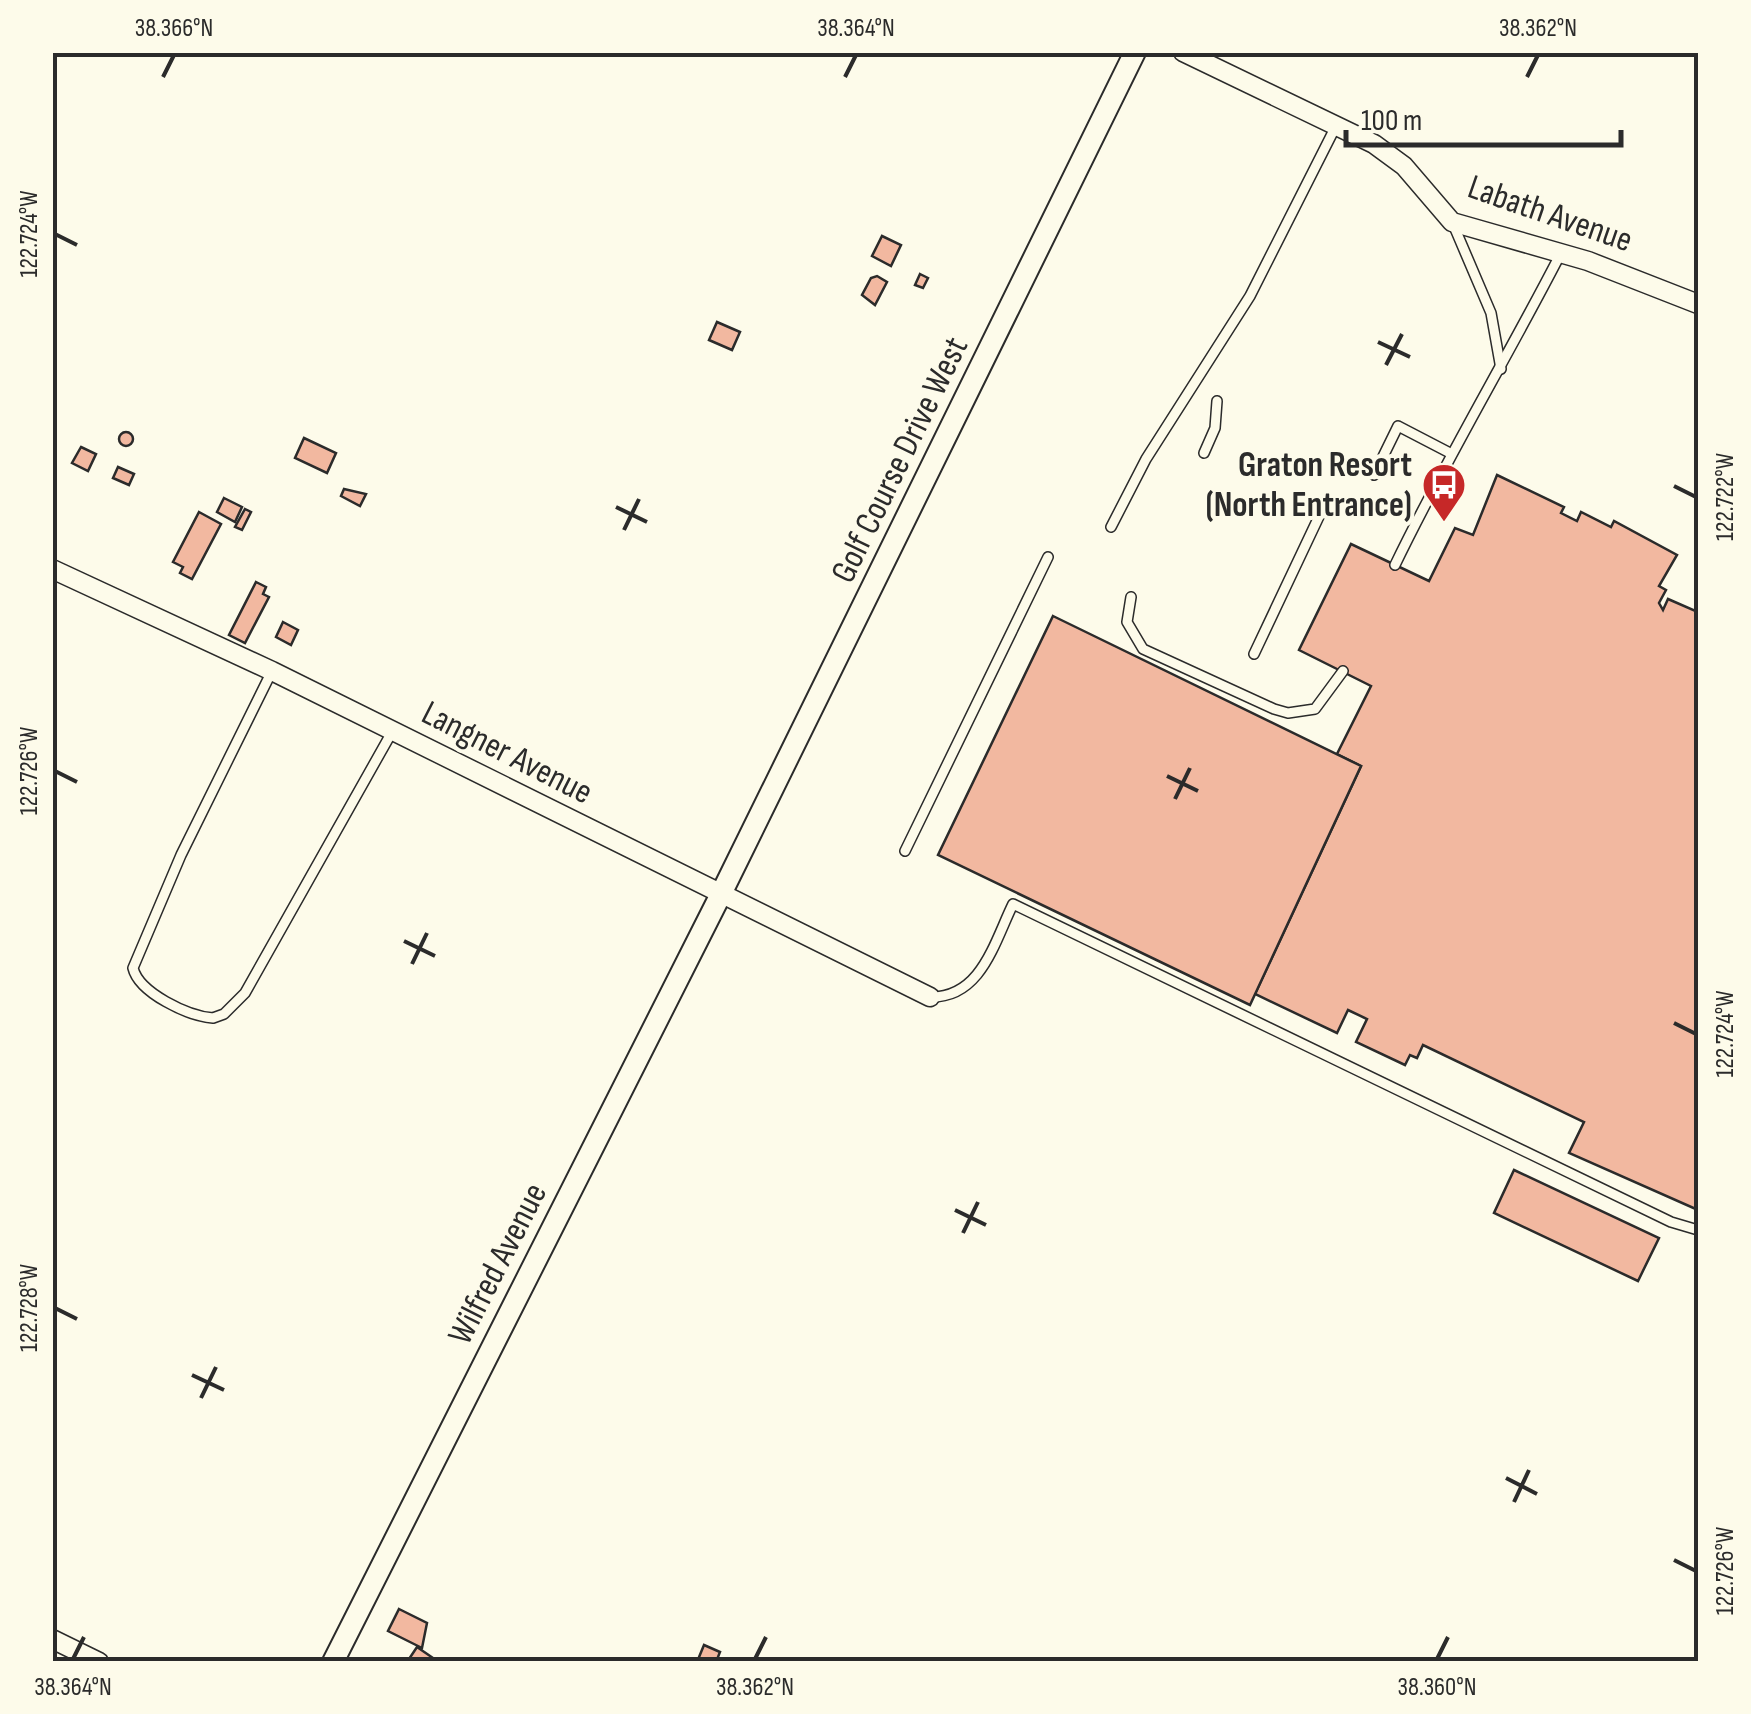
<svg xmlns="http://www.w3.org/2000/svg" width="1751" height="1714" font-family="'Sofia Sans Condensed',sans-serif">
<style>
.building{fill:#f2b8a0;stroke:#2b2b2b;stroke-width:2.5}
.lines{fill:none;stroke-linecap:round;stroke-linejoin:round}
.service-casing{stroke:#2b2b2b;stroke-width:12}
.minor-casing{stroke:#2b2b2b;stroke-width:21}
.tertiary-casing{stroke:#2b2b2b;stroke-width:24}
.service{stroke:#fdfbea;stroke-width:9}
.minor{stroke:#fdfbea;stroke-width:18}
.tertiary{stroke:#fdfbea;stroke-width:20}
.ticks{fill:none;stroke:#2b2b2b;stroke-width:4}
.labels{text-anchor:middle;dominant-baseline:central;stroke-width:8;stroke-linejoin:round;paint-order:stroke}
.street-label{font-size:35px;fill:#2b2b2b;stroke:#fdfbea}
.poi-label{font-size:35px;font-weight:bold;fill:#2b2b2b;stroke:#fdfbea;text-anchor:end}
.neatline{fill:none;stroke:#2b2b2b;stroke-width:4}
.ticks-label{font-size:25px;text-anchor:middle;fill:#2b2b2b}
</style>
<rect width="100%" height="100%" fill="#fdfbea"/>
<g class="building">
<path d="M882,236L901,245L891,266L872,256Z"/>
<path d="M920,274L928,278L923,288L915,285Z"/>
<path d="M877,276L887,282L875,305L862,295L871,278Z"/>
<path d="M717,322L740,332L732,350L709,340Z"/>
<circle cx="126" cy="439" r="7"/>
<path d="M304,438L336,453L327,473L295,458Z"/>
<path d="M81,447L96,454L88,471L72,463Z"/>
<path d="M118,467L134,474L129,485L113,478Z"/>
<path d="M1497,475L1564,507L1561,513L1577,521L1581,512L1611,527L1614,521L1677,555L1659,586L1666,590L1659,603L1663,610L1668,599L1698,612V1210L1569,1153L1584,1122L1423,1045L1417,1058L1410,1055L1405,1065L1356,1042L1367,1019L1348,1010L1337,1033L1255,994L1361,766L1337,754L1371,686L1299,650L1351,544L1429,581L1455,528L1473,535Z"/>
<path d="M344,489L366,494L360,506L341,496Z"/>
<path d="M224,498L242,507L235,522L217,512Z"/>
<path d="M245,509L251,512L242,530L235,527Z"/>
<path d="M199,512L221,524L192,579L180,573L183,567L173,562Z"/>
<path d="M256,582L266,587L263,594L269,597L245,643L229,635Z"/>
<path d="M1053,616L1361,766L1250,1005L938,855Z"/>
<path d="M283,622L298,630L291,645L276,637Z"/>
<path d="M1514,1170L1659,1238L1638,1281L1494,1213Z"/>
<path d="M399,1609L427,1623L422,1648L388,1631Z"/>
<path d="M704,1645L720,1652L716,1662H697Z"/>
<path d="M417,1647L433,1658L430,1662H407Z"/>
</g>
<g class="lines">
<defs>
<g id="service">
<path d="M1453,224L1491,313L1501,369"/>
<path d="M1204,453L1215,428L1217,401"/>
<path d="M1374,475L1398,426L1450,453"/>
<path d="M1111,527L1146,459L1250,296L1336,126"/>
<path d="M1395,565C1446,459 1507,358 1561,253"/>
<path d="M1131,597L1127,622L1143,649L1274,709L1288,713L1315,709L1343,671"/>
<path d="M1254,654L1323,508"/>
<path d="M272,671L181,855L133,968C139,993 188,1016 213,1018L224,1014L245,993L392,732"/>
<path d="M905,851L1048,557"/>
<path d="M930,997C981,998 994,943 1013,904L1671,1222L1698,1230"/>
</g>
<g id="minor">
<path d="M1183,52L1374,144L1404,166L1452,222L1588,261L1698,304"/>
<path d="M52,569L272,671L930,997"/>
<path d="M52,1639L99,1662"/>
</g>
<path id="tertiary" d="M333,1662L720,896L1135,52"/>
</defs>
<use href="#service" class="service-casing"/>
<use href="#minor" class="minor-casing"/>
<use href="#tertiary" class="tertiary-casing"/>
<use href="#service" class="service"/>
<use href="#minor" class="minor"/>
<use href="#tertiary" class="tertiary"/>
</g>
<path class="ticks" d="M163,77L174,55M845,77L856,55M1527,77L1538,55M55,234L77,245M1378,342L1410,357M1386,365L1402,334M1674,486L1696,497M616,507L647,522M624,530L639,499M55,771L77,782M1167,776L1198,791M1175,799L1190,768M404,941L435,956M412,964L427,933M1674,1023L1696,1034M955,1210L986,1225M963,1233L978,1202M55,1308L77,1319M192,1375L224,1390M201,1398L216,1367M1506,1478L1537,1494M1514,1502L1529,1470M1674,1560L1696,1571M73,1659L84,1637M755,1659L766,1637M1437,1659L1448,1637"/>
<defs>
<symbol id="bus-pin" viewBox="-11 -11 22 30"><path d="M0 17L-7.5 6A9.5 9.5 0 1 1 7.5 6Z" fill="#c62828" stroke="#fdfbea"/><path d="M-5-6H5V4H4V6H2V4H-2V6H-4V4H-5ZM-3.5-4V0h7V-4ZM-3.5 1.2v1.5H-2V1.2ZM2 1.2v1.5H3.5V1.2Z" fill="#fff"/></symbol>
</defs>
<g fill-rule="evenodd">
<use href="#bus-pin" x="1419" y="460" width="50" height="68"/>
</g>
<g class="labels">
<g class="street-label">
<text transform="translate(1550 214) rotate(19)">Labath Avenue</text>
<text transform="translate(900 460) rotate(-64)">Golf Course Drive West</text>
<text transform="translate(507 753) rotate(27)">Langner Avenue</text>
<text transform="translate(498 1264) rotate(-63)">Wilfred Avenue</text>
</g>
<g class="poi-label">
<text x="1412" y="465">Graton Resort<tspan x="1412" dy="40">(North Entrance)</tspan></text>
</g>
</g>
<rect width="1751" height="1714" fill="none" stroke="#fdfbea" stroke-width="110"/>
<path d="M1346 130v15h275v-15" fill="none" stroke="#2b2b2b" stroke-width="5"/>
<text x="1361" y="130" font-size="30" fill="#2b2b2b" stroke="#fdfbea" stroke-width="8" paint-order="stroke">100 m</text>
<rect x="55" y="55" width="1641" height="1604" class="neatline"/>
<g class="ticks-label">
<text x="174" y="36">38.366°N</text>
<text x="856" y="36">38.364°N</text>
<text x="1538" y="36">38.362°N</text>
<text transform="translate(28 234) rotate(-90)" y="9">122.724°W</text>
<text transform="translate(1724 497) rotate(-90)" y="9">122.722°W</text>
<text transform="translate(28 771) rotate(-90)" y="9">122.726°W</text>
<text transform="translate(1724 1034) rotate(-90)" y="9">122.724°W</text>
<text transform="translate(28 1308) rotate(-90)" y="9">122.728°W</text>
<text transform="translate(1724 1571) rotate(-90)" y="9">122.726°W</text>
<text x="73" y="1695">38.364°N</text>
<text x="755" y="1695">38.362°N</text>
<text x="1437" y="1695">38.360°N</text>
</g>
</svg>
